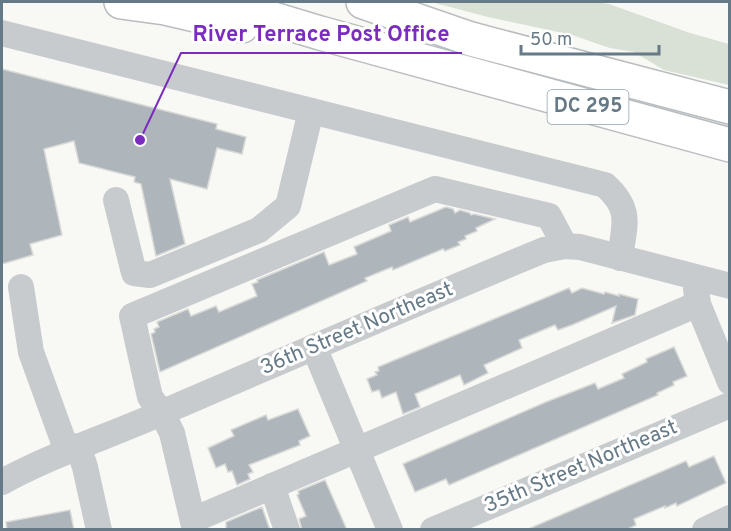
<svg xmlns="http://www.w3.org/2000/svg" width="731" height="531" font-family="Overpass,sans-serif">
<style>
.green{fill:#d9e0d5}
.building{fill:#aeb6bc;stroke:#d9d9d7;stroke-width:1.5}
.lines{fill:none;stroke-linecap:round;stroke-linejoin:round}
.highway-casing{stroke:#b9bdc0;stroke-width:36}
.minor{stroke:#c7cbce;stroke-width:26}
.highway{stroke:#fff;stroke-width:33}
.labels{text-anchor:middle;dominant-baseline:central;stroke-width:6;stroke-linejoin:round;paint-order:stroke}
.shield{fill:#fff;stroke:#93a1ab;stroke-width:1.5}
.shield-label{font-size:20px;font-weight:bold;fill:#657987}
.street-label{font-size:21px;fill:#657987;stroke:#fff}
.leader{fill:none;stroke:#7b2cbf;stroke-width:2}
.callout-dot{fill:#7b2cbf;stroke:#fff;stroke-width:2}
.callout-label{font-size:22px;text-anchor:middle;font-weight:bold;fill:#7b2cbf;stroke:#fff;stroke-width:6;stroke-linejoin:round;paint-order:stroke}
</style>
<rect width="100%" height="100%" fill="#f8f8f4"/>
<path class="green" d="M431,2H595L609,4L690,33L729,44V85L664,70L634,52L610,48L572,35L488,17Z"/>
<g class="building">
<path d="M2,69L217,124L216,129L246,137L242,154L217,148L207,189L170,179L185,244L156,256L141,184L134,182L135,177L79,163L74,141L44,149L62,235L30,244L33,255L2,264Z"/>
<path d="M446,207L453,209L455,213L460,210L470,213L471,215L474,214L495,219L476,228L477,231L465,236L466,239L458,242L460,245L445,251L443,249L393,270L392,267L365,278L367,281L160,372L151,334L155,332L154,329L159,327L157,322L188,309L191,316L216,306L219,312L257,296L252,284L258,282L257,280L324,252L329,265L357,254L354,247L391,231L389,225L408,217L410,222Z"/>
<path d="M569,288L572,293L582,288L604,294L605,292L619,296V294L638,299L635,315L612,323L616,306L572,325L558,330L555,325L519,340L522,348L484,365L488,373L464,385L460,375L415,394L420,407L403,414L396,392L382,398L379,390L372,392L367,379L377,375L375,372L379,371L378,367Z"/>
<path d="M674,347L687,376L673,382L674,385L657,393L658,395L449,485L446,479L415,492L403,464L546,402L595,383L598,389L624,378L622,374L647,362L646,359Z"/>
<path d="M298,409L310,436L299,441L300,445L249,465L253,472L248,474L250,479L237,485L232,471L228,472L225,464L216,468L208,448L234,436L231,430L266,415L268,420Z"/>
<path d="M714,456L726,483L677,506L676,503L665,508V506L634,519L636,525L626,530H526L686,461L689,467Z"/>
<path d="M325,480L347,530H302L299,519L306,516L297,495L299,494L298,491Z"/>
<path d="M262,507L270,530H226V522Z"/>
<path d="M70,510L74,530H7L6,522Z"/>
</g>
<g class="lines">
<defs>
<g id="highway">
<path d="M121,2L165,8L242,26"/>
<path d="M217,2L320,33L730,145"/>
<path d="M363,2L471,39L730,107"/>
</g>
</defs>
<use href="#highway" class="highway-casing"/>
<g class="minor">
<path d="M2,33L605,185C633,210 624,225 620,258"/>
<path d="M116,200L134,273L150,275L259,230L288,206L311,111"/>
<path d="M21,287L31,352L67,451"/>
<path d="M696,289L698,304L730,382"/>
<path d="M314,347L390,530"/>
<path d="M78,446L85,467L99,530"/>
<path d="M2,482C55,453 113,435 168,410C293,356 418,302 544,250L565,246L580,247L730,286"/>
<path d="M272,486L287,530"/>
<path d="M193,520L698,304"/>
<path d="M195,530L172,433L162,413L150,397L132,316L435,189L549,216L565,246"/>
<path d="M433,530L730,405"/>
<path d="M705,530L730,518"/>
</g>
<use href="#highway" class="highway"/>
</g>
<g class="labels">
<rect class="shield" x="547.5" y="90" width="81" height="34" rx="4.5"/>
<g class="shield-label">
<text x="588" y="107">DC 295</text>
</g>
<g class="street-label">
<text transform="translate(357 329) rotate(-23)">36th Street Northeast</text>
<text transform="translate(581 467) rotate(-23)">35th Street Northeast</text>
</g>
</g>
<path class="leader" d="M140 140L181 53H462"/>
<circle class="callout-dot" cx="140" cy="140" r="6"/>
<g class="callout-label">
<text x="321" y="41">River Terrace Post Office</text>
</g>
<rect width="731" height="531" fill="none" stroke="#657987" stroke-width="6"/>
<path d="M521 45v9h138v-9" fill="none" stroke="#657987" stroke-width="3"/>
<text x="530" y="45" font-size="18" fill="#657987" stroke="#ffffff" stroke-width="4.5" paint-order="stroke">50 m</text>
</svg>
